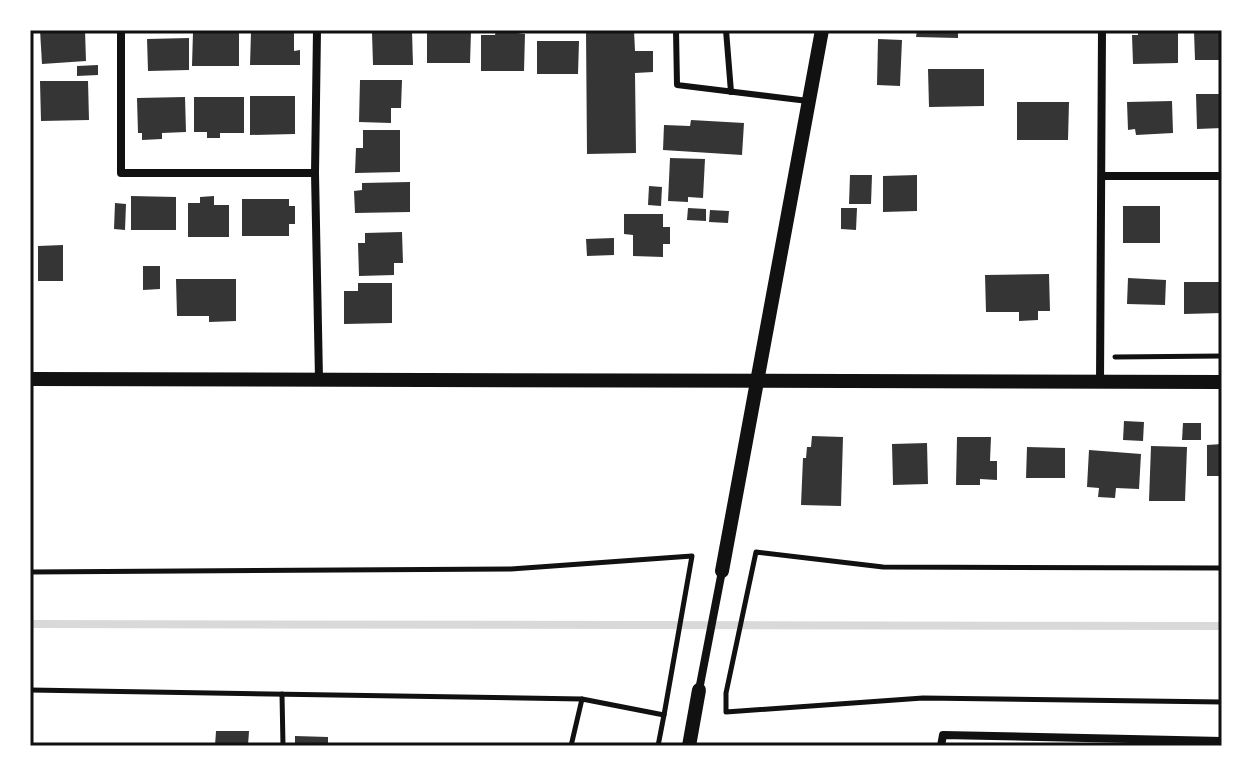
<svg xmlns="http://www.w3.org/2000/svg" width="1252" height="776" font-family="Barlow,sans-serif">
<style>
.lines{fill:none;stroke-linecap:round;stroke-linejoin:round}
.stream{stroke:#d9d9d9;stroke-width:8}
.building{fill:#353535}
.path{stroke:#111;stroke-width:5}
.service{stroke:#111;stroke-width:6}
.minor{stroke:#111;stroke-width:8}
.tertiary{stroke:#111;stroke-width:14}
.neatline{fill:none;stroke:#111;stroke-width:3}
</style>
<rect width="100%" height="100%" fill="#fff"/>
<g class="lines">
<path class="stream" d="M30,624L1222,626"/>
</g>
<g class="building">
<path d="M40,30H85L86,61L42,64Z"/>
<path d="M226,30H239V66H192L193,32Z"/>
<path d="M496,30L525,34L524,71H481V35H495Z"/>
<path d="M586,30H634L635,51H653V72L635,73L636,153L587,154Z"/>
<path d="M917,30H958V38L916,37Z"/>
<path d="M1138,30H1178V63L1133,64L1132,35H1138Z"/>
<path d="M1222,30V60H1195L1194,31Z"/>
<path d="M412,31L413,65H373L372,32Z"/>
<path d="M251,32H294V51L300,50V65H250Z"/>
<path d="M427,32H471L470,63H427Z"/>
<path d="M189,38V70L148,71L147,39Z"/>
<path d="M878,39L902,40L900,86L877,85Z"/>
<path d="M537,41H579L578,74H537Z"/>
<path d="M98,65V75L77,76V66Z"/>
<path d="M928,69H984V106L929,107Z"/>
<path d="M360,80H402L401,108H391V123L359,122Z"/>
<path d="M40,81H88L89,120L41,121Z"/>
<path d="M1196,94H1222V128L1197,129Z"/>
<path d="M250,96H295V134L250,135Z"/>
<path d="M185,97L186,132L162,133V139L142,140V133H138L137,98Z"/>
<path d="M194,97H244V133H220V138H207V132H194Z"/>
<path d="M1172,101L1173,133L1136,135L1135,129L1128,130L1127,102Z"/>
<path d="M1017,102H1069L1068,140H1017Z"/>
<path d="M691,120L744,123L742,155L663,150L664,125L690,126Z"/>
<path d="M363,130H400V172L355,173L356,148H363Z"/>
<path d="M670,158L705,159L703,198L688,197V202L668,201Z"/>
<path d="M850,175H872L871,204H849Z"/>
<path d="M917,175V211L883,212V176Z"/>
<path d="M410,182V212L355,213L354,191L362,190V183Z"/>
<path d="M649,186L662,187L661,206L648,205Z"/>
<path d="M131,196L176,197V230H131Z"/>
<path d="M214,196V205H229V237H188V203H200V197Z"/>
<path d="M242,199H289V206H295V224H289V236H242Z"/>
<path d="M115,203L126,204L125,230L114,229Z"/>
<rect x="1123" y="206" width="37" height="37"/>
<path d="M688,208L706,209V221L687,220Z"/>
<path d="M841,208H857L856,230L841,229Z"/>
<path d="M710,210L729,211L728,223L709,222Z"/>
<path d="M624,214H663V227H670V244H663V257L633,256V235L624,234Z"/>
<path d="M402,232L403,263H394V275L359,276L358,243H365V233Z"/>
<path d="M614,238V255L587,256L586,239Z"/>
<path d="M63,245V281H38V246Z"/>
<path d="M143,266H160V289L143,290Z"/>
<path d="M1049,274L1050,311H1038V320L1019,321V312H986L985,275Z"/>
<path d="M1128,278L1166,280L1165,305L1127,304Z"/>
<path d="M176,279H236V321L209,322V316H177Z"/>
<path d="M1184,282H1222V313L1184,314Z"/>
<path d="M358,283H392V323L344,324V291H358Z"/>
<path d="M1124,421L1144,422L1143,441L1123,440Z"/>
<path d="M1183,423H1201V440H1182Z"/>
<path d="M812,436L843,437L841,506L801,505L803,458H806L807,447H811Z"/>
<path d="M957,437H991L990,461H997V480L980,479V485H956Z"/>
<path d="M927,443L928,484L893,485L892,444Z"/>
<path d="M1222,444V476H1207V445Z"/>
<path d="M1151,446L1187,447L1185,501H1149Z"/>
<path d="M1027,447L1065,448V478H1026Z"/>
<path d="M1089,450L1141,454L1139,489L1116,488L1115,498L1098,497L1099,488L1087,487Z"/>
<path d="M216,731H249L248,746H215Z"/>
<path d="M295,736L328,737V746H295Z"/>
</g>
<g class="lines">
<g class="path">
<path d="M1115,357L1222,356"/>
<path d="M1222,568L883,567L756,552L726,693V712L923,698L1222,702"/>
<path d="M30,572L511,569L692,556L664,715L582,699L571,746"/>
<path d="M30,690L582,699"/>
<path d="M282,694L283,746"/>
<path d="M658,746L664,715"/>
</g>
<g class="service">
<path d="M676,30L677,85L808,101"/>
<path d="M726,30L731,92"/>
</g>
<g class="minor">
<path d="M121,30V173H315"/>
<path d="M317,30L315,173L319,379"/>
<path d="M1103,176H1222"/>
<path d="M1100,383L1102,30"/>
<path d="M699,690L722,571"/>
<path d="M941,746L943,735L1222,741"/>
</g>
<g class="tertiary">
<path d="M30,379L1222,382"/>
<path d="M722,571L822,30"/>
<path d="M689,746L699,690"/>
</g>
</g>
<rect width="1252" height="776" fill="none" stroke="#ffffff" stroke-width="64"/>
<rect x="32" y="32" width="1188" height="712" class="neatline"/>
</svg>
